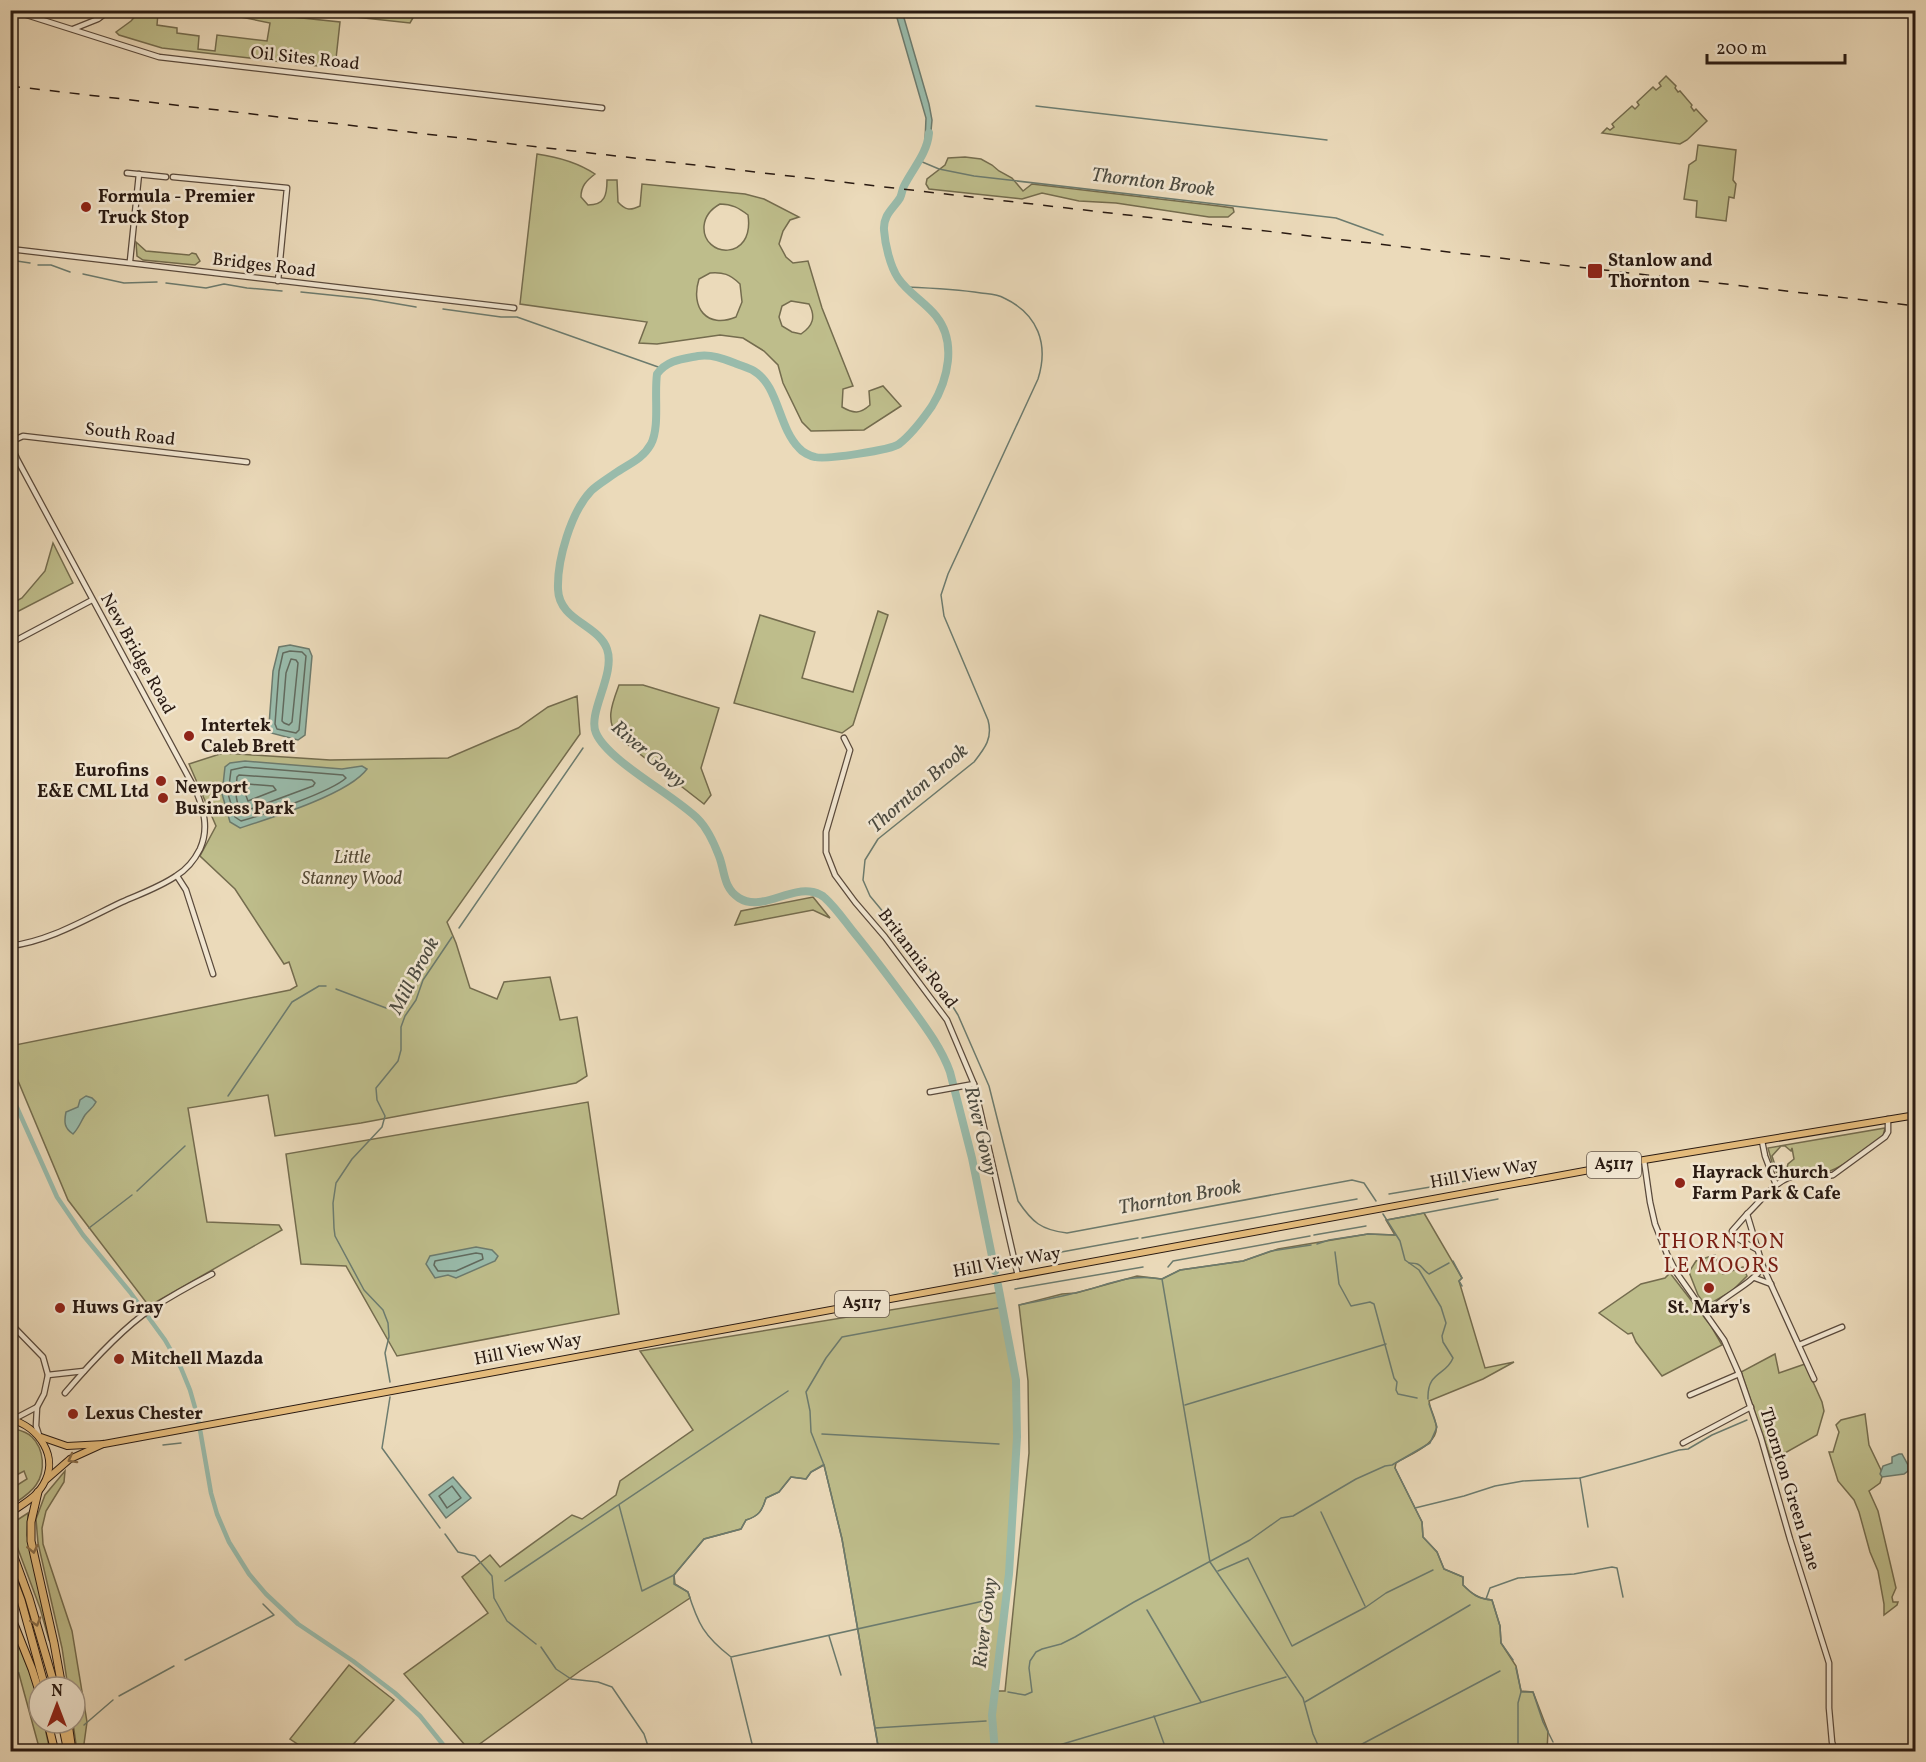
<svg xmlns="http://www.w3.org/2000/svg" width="1926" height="1762" font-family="Vollkorn,serif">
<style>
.green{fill:#bebd8b;stroke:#746c4e;stroke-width:1.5;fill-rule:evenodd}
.water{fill:#99bbab;stroke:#6c7b6e;stroke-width:1.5}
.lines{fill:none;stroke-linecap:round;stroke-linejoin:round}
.shore{stroke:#616a5e;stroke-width:1.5}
.stream{stroke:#6c7b6e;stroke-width:1.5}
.canal{stroke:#99bbab;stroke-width:4.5}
.river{stroke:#99bbab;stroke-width:8}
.minor-casing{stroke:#5a4a3c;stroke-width:7}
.major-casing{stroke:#291a12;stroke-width:8}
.highway-casing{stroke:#291a12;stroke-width:9}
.minor{stroke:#f2e7d2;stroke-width:4.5}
.major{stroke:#e6bd7d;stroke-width:6}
.highway{stroke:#e6bd7d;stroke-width:7}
.rail{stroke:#291a12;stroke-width:1.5;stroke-dasharray:10 10;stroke-linecap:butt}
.oneway{stroke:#886c48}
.poi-dot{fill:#8f2418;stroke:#f2e7d2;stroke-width:2}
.labels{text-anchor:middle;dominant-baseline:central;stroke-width:5;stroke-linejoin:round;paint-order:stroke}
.shield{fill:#f2e7d2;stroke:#65584c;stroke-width:1.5}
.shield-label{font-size:16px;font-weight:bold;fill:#291a12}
.street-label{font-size:18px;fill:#291a12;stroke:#f2e7d2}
.poi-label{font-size:18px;font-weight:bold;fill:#291a12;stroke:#f2e7d2;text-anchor:start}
.park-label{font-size:18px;font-style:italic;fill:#564b36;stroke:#f2e7d2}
.water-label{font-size:20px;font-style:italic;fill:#4b4a40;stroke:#f2e7d2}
.quarter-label{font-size:21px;letter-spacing:1.5px;fill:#7a1f14;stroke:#f2e7d2}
</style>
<rect width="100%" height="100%" fill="#ebdaba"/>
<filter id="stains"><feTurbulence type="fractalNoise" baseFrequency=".00333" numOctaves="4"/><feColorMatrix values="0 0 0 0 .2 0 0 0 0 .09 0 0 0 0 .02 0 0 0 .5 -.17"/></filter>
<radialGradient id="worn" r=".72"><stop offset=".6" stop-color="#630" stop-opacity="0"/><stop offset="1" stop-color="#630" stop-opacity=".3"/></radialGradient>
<g class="green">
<path d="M140,11L158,13L157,25L177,28V33L199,36L198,49L215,51L217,35L267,41L270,23L241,17L234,11L340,22L335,68L162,48L119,35L116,32L131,21Z"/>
<path d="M299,11H417L410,23Z"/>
<path d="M1666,76L1676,86L1675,88L1678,92L1680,91L1692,105L1691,107L1694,111L1696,109L1707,121L1687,140L1680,144L1602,133L1607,128L1610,130L1614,127L1612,124L1632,106L1635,109L1639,105L1637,102L1653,87L1656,90L1661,86L1659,83Z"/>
<path d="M1698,145L1736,150L1733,180L1736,184L1734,198L1729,197L1726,221L1696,217L1697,201L1684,199L1689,165L1696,160Z"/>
<path d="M537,154C558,157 577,162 595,174C586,181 581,186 581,197L588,205C605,205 607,195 607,180H617L618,202C625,210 630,211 640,206L642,184L745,194L764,199L799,217L790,220L783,231L779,244L786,257L793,263L808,261L822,308L853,386L843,389L842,407C854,414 860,414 870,405L869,391L883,386L901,406L864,430L811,431L802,422L783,383L778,365L764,351L743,338L720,335L657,344L639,343L647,322L520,304ZM720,204C732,204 739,208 748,215C755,262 702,258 704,226C705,215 711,209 720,204ZM710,273C723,272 730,274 740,284L742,302L736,317C707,329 690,308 699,279ZM791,301L809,304C816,317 813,326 801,334L792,332L782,326L779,317L782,306Z"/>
<path d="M965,157L981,159L992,165L999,171L1012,178L1023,191L1032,184L1219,206L1233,208L1234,212L1228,217H1209L1116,203L1079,201L1042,193L1022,199L929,189L926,184L927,179L945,165L948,158Z"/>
<path d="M136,242L146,251L189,255L192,253L196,254L200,261L195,265L143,260L137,256Z"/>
<path d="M53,543L73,583L11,615V604L22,598L45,571Z"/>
<path d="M878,611L888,615L853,725L842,733L734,703L760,615L815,632L802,678L853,692Z"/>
<path d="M619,685H643L719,708L701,768L711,795L704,804L618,737C605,720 612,704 619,685Z"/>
<path d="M577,696L580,734L447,922L456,943L470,988L497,999L504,982L550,977L560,1020L577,1017L587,1076L576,1083L361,1123L275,1136L268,1095L188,1108L207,1222L279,1225L282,1230L149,1306L68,1200L11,1064L10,1046L290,990L297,986L289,962L284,964L235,889L200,856L216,826L189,764L223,753L330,760L448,758L518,728L548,707Z"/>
<path d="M813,897L830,918L813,910L735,925L741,911Z"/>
<path d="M588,1102L619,1314L397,1356L346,1266L301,1264L286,1154Z"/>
<path d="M1885,1128L1883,1136C1853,1158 1826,1186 1786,1171L1788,1164L1794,1159L1792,1148L1791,1151L1785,1146H1781L1772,1156L1777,1171L1782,1175L1779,1177L1773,1166L1768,1148Z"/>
<path d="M1424,1213L1462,1278L1459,1281L1485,1368L1514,1362L1483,1379L1429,1401C1430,1409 1435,1417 1436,1425C1440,1444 1410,1454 1396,1463L1395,1468L1422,1522L1423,1537L1437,1552L1444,1569L1463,1577V1585C1472,1594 1479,1599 1492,1600L1500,1626L1501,1643L1516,1666L1521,1691L1533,1692L1548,1731L1547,1751H879L842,1539L824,1465L811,1472L806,1479L791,1477L779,1492L766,1498C762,1511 759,1516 746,1520L741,1529L704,1539L674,1575L675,1584L688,1592L690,1598L580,1671L470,1751L404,1674L488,1613L462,1577L490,1555L500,1567L572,1515L582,1519L616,1495L620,1481L693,1430L640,1351L1000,1292L1016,1380L1017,1437L1009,1574L995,1691H1005L1029,1453L1028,1381L1019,1305L1062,1294L1076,1293L1137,1276L1162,1279L1180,1270L1243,1261L1278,1249L1368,1234L1395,1235L1386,1220Z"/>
<path d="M1715,1255L1723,1274L1743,1267L1747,1276L1732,1291L1706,1306L1698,1295L1689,1272L1696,1261Z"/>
<path d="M1670,1273L1711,1326L1722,1345L1662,1376L1636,1342L1632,1333L1628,1334L1599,1313L1641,1284L1665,1278Z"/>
<path d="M1775,1354L1779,1373L1805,1364L1822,1402L1824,1411L1817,1435L1776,1458L1770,1457L1741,1372Z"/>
<path d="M1865,1414L1869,1445L1881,1470L1882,1477L1880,1483L1869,1491L1878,1511L1896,1588L1892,1597L1893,1602H1898L1897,1605L1884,1615V1604L1878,1571L1870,1552L1859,1512L1854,1500L1838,1481L1829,1452H1833L1839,1432L1836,1425L1841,1420Z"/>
<path d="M11,1428C18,1430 26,1431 32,1437C44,1449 46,1471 36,1485C30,1494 19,1500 11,1506V1489L27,1479L24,1471L11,1478Z"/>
<path d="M65,1471L64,1482L46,1511L42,1528L43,1544L72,1631L87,1722L83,1751H77L73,1723H75V1687H68L62,1648L38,1543L36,1519L45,1495Z"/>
<path d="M28,1513L27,1535L51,1639L49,1640L40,1608L11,1530V1524Z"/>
<path d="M10,1622L37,1691L39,1701V1723H44L50,1751H40L19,1674C6,1662 11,1638 10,1622Z"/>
<path d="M349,1665L394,1700L347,1751H308L290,1739Z"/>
</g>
<g class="water">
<path d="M895,11H902L929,104L932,120L930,142L925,141L926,118Z"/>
<path d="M290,645L309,649L312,656L305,735L298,740L271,733L269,725L273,671L279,647Z"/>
<path d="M245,761L342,769L362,766L367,769C349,794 271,818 240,828L230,822L222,794L225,767L230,763Z"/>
<path d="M86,1096L92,1098L96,1102C93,1108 89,1110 85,1115C81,1121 79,1128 73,1134C64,1128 64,1122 66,1112L78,1107L80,1100Z"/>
<path d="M476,1247L492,1250L498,1256L495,1261L456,1278L448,1275L435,1278L426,1264L430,1256Z"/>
<path d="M1899,1454H1902L1908,1465V1471L1904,1474L1882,1477L1880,1474L1883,1466L1892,1463V1457Z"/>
<path d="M453,1477L471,1498L446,1518L429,1495Z"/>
</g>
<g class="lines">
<g class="shore">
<path d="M290,651L302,652L306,656L299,730L296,733L277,729L275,724L279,671L283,653Z"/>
<path d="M291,659L296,660L298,663L292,722L289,725L284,723L282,721L286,673Z"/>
<path d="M245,767L343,775L346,778C331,792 262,815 241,821L235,817L228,794L231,770Z"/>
<path d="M239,775L312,780L315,783L313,786L243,812C234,803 236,790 237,777Z"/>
<path d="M248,784L273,786L276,790L248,801L245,793V786Z"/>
<path d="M476,1253L482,1254L483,1259L456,1271H438L434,1265L435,1261Z"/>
<path d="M452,1486L461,1498L447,1508L439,1496Z"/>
</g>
<g class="stream">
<path d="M1036,106L1327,140"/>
<path d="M920,161L939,169L974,176L1336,218L1383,235"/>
<path d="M10,260L30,263"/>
<path d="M38,265H51L70,272"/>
<path d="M83,274L124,283L157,282"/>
<path d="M166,283L206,288L224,284L247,288L282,291"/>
<path d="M906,287C931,288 956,289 981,293C988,294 997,294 1004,298C1038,314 1049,344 1038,379L948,574L941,595L944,616L988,720C993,738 985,748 974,762L878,839L865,860L863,880L870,896L927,965L958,1015L989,1086L1018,1201C1032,1222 1041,1230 1067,1233L1352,1180L1364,1183L1376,1201"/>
<path d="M301,292L369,299L416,307"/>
<path d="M443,309L501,317H517L661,368"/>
<path d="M459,928L583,748"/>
<path d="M336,989L386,1008"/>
<path d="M228,1096L292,1002L319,986H326"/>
<path d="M137,1191L185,1146"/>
<path d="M1389,1194L1466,1181"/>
<path d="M1383,1214L1400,1241L1405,1260L1419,1270L1441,1307L1446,1323L1442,1336L1443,1342L1453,1358C1446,1376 1427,1371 1428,1399"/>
<path d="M1387,1220L1498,1199"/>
<path d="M89,1228L132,1195"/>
<path d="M1314,1235L1366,1226"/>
<path d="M1142,1238L1357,1199"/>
<path d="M1317,1244L1329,1240L1368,1234L1395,1235"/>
<path d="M1311,1245L1271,1251L1243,1261L1180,1270L1162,1279L1210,1562L1303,1698L1313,1734L1321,1752"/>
<path d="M1335,1252L1339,1284L1351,1306L1370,1302L1374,1304L1394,1378L1397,1382L1396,1390L1398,1394L1417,1398"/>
<path d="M1034,1257L1138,1238"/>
<path d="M1453,1261L1462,1278L1459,1281L1462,1286"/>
<path d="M1409,1263C1423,1263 1420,1268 1429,1274L1449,1263"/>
<path d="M1168,1267L1173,1261L1310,1236"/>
<path d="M1015,1289L1143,1267"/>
<path d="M1019,1305C1039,1301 1059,1297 1079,1292C1108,1285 1131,1273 1161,1279"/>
<path d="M390,1382L385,1353L389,1337L388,1323L383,1310L364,1290L335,1236L334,1228L333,1203L336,1183L352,1159L382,1127L385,1116L377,1100L376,1088L398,1061L401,1050V1027L405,1016L416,1000L423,980L452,937"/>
<path d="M390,1397L382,1448L440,1528"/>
<path d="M1185,1405L1386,1344"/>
<path d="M822,1434L999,1444"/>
<path d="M163,1445L181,1443"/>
<path d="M1395,1468L1422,1522L1423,1537L1437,1552L1444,1569L1463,1577V1585C1472,1594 1478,1599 1492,1600L1500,1626L1501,1643L1513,1660"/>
<path d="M1580,1478L1588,1527"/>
<path d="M619,1505L642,1591L674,1575L704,1539L741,1529L746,1520C759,1516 762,1511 766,1498L779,1492L791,1477L806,1479L811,1472L823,1465"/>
<path d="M1415,1508L1464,1496L1495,1486L1523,1481L1580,1478L1635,1463L1679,1450L1688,1449L1712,1435L1747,1420"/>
<path d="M1321,1512L1365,1606"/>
<path d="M445,1534L458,1552L475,1556L492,1576L494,1598L507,1621L536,1644"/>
<path d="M1218,1571L1248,1558L1292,1646L1366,1607L1386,1593L1433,1570"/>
<path d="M674,1575V1584L688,1592C698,1624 704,1636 731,1657L988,1600"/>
<path d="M505,1581L788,1391"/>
<path d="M1486,1599L1490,1588L1518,1578L1574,1574L1612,1567L1617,1568L1623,1597"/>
<path d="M1147,1610L1201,1702"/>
<path d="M829,1636L841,1675"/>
<path d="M541,1647L556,1669L571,1679L598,1682L612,1687L644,1734L650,1752"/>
<path d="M10,1658L16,1672L19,1673L10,1680"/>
<path d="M731,1658L754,1752"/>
<path d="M185,1660L274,1615L263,1604"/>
<path d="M1516,1668L1521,1691"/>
<path d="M1008,1692L1025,1695L1032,1692L1029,1668L1030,1661L1036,1652L1042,1649L1061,1644L1075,1637L1134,1602L1250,1540L1281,1518L1293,1516L1356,1479L1385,1466L1392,1465L1430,1443L1437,1427L1429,1404"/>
<path d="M119,1696L174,1666"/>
<path d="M1305,1702L1470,1605"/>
<path d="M1154,1716L1167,1752"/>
<path d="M84,1725L113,1700"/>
<path d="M875,1728L986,1721"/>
<path d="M879,1752L842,1539L824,1465L811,1432L810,1411L806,1392L826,1358L842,1337L1003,1307"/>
<path d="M1036,1752L1286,1677"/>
<path d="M1347,1752L1500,1671"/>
<path d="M1518,1752V1703L1521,1692H1533L1543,1722L1553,1742"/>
</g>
<path class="canal" d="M10,1092L57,1197L83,1235L130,1292L165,1340L181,1368L190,1390L198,1418L211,1493L217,1514L229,1542L249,1574L266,1594L298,1624L353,1661L395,1693L420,1716L449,1752"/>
<g class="river">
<path d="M929,133C927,154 913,168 904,186C902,190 902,194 900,198C893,209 883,215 884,230C885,244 890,266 898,278C908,293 925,302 936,316C957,342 948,380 932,406C923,419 912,434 899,444C891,450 825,460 815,457C810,456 802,452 799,448C778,427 779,386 754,371C749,368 742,366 737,364C724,359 712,354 698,356C682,359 667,360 657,374C654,395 660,427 651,444C642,460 628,464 614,474C607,479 597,485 591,491C571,512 557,560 558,589C559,621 598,624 607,649C616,674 587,713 596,733C608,761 674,795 698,819C708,829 714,843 719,856C725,871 723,888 739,898C761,912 788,887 813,892C817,893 822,895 825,898C837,909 846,923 856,935C874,957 891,980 908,1003C924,1025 941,1047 950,1072L972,1158L995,1271"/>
<path d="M995,1752L992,1715L1009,1574L1017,1437L1016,1380L998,1285"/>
</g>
<defs>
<g id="minor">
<path d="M11,10L159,57L602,108"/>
<path d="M73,29L98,19L110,10"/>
<path d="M127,173L166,177"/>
<path d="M173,177L287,188L278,281"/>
<path d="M10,249L514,308"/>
<path d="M130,261L139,174"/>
<path d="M10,442L23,436L247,462"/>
<path d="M10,443L17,459L196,791C204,810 209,829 200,849C195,859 186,870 176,876C160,887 140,894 122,902C86,919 50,941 10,946"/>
<path d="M13,642L92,600"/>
<path d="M844,738L850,750L826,832V852L835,875L855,902L885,937L947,1020L974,1084L1018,1276"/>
<path d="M177,876L186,890L213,974"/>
<path d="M930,1092L974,1084"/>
<path d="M1762,1141L1765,1156L1776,1185"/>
<path d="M1644,1160L1650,1202L1655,1224L1667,1254L1676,1272L1724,1340L1739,1374L1761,1438L1790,1539L1829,1663V1708L1832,1742L1835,1752"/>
<path d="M1747,1214L1732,1231L1733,1236L1758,1250"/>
<path d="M1755,1278L1771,1284"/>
<path d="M1707,1314C1723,1295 1749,1287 1763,1267"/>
<path d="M10,1323L43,1357L48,1375L44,1394L37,1407L36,1426L39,1435"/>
<path d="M1799,1345L1842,1327"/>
<path d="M48,1375L84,1371"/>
<path d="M1814,1379L1763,1267L1747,1214C1762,1200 1778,1176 1800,1175C1811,1175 1821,1178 1833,1175L1885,1137L1888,1132V1119"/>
<path d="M65,1393C88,1366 123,1328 151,1309C171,1296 191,1285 212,1274"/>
<path d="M1690,1395L1739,1374"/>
<path d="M10,1418L18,1417L37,1407"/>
<path d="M1683,1443L1751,1407"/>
</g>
<g id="major">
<path d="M10,1419C39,1427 60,1457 43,1485C36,1497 22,1505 10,1513"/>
<path d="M41,1437L67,1446L104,1444L1644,1160L1916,1115"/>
<path d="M47,1479L70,1459L103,1444"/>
</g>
<g id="highway">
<path d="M38,1492L31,1522V1541L54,1643L62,1687"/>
<path d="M10,1546L29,1598L55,1687"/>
<path d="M10,1571L21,1600L45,1687"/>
<path d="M10,1614L32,1669L39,1691"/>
<path d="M48,1723L55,1752"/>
<path d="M62,1723L68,1752"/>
<path d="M68,1723L71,1744"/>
</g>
</defs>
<use href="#minor" class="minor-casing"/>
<use href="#major" class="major-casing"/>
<use href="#highway" class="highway-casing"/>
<use href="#minor" class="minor"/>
<use href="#major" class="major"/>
<use href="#highway" class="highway"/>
<path class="rail" d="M10,86L1916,306"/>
</g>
<defs><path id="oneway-chevron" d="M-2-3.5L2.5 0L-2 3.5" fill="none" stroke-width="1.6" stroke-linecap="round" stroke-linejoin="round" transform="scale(1.5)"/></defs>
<g class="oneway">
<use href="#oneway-chevron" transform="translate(72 1459) rotate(151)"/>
<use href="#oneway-chevron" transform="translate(33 1549) rotate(78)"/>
<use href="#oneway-chevron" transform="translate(36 1622) rotate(73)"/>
</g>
<g class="poi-dot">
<circle cx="86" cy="207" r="6"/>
<rect x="1587" y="263" width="16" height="16" rx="3"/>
<circle cx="189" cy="736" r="6"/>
<circle cx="161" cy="781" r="6"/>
<circle cx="163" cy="798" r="6"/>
<circle cx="1680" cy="1183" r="6"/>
<circle cx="1709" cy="1288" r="6"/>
<circle cx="60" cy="1308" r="6"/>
<circle cx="119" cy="1359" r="6"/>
<circle cx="73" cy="1414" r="6"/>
</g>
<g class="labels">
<g class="shield">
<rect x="1587" y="1152" width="54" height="26" rx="4.5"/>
<rect x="835" y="1291" width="54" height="26" rx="4.5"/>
</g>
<g class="shield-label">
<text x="1614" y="1165">A5117</text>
<text x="862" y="1304">A5117</text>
</g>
<g class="street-label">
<text transform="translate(305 59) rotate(6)">Oil Sites Road</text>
<text transform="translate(264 266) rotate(7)">Bridges Road</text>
<text transform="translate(130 435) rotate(7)">South Road</text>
<text transform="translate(137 654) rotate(61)">New Bridge Road</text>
<text transform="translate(917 959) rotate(53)">Britannia Road</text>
<text transform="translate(1484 1174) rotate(-10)">Hill View Way</text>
<text transform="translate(1007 1263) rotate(-10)">Hill View Way</text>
<text transform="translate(528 1350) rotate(-11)">Hill View Way</text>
<text transform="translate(1789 1489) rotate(73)">Thornton Green Lane</text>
</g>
<g class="poi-label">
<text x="98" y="197">Formula - Premier<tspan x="98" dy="21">Truck Stop</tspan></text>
<text x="1608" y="261">Stanlow and<tspan x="1608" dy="21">Thornton</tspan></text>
<text x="201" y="726">Intertek<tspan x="201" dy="21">Caleb Brett</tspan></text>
<text x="149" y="771" text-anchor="end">Eurofins<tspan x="149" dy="21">E&amp;E CML Ltd</tspan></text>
<text x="175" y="788">Newport<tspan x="175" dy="21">Business Park</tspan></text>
<text x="1692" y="1173">Hayrack Church<tspan x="1692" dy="21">Farm Park &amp; Cafe</tspan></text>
<text x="72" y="1308">Huws Gray</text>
<text x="1709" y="1308" text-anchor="middle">St. Mary's</text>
<text x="131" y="1359">Mitchell Mazda</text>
<text x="85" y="1414">Lexus Chester</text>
</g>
<g class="park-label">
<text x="352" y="858">Little<tspan x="352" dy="21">Stanney Wood</tspan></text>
</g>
<g class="water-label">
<text transform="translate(1153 183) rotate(7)">Thornton Brook</text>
<text transform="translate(648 755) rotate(41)">River Gowy</text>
<text transform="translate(919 789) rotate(-41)">Thornton Brook</text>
<text transform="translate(415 976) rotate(-62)">Mill Brook</text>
<text transform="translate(980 1131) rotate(77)">River Gowy</text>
<text transform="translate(1180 1198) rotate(-10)">Thornton Brook</text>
<text transform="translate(986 1623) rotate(-83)">River Gowy</text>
</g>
<g class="quarter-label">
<text x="1722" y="1242">THORNTON<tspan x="1722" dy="24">LE MOORS</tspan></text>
</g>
</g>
<rect width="1926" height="1762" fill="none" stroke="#ebdaba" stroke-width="36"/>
<rect x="12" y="12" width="1902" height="1738" fill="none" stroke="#291a12" stroke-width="3"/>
<rect x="18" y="18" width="1890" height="1726" fill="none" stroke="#291a12" stroke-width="1.5"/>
<g transform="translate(57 1705)"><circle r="28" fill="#f2e7d2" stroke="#a29585" stroke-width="1.5"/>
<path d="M0-4.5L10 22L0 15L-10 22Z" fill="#8f2418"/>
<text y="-9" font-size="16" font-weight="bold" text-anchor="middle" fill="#291a12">N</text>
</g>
<path d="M1707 54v9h138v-9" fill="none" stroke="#291a12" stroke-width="3"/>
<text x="1716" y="54" font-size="18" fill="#291a12" stroke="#f2e7d2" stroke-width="4.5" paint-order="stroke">200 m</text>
<rect width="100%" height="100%" filter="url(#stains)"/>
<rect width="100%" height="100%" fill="url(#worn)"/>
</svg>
